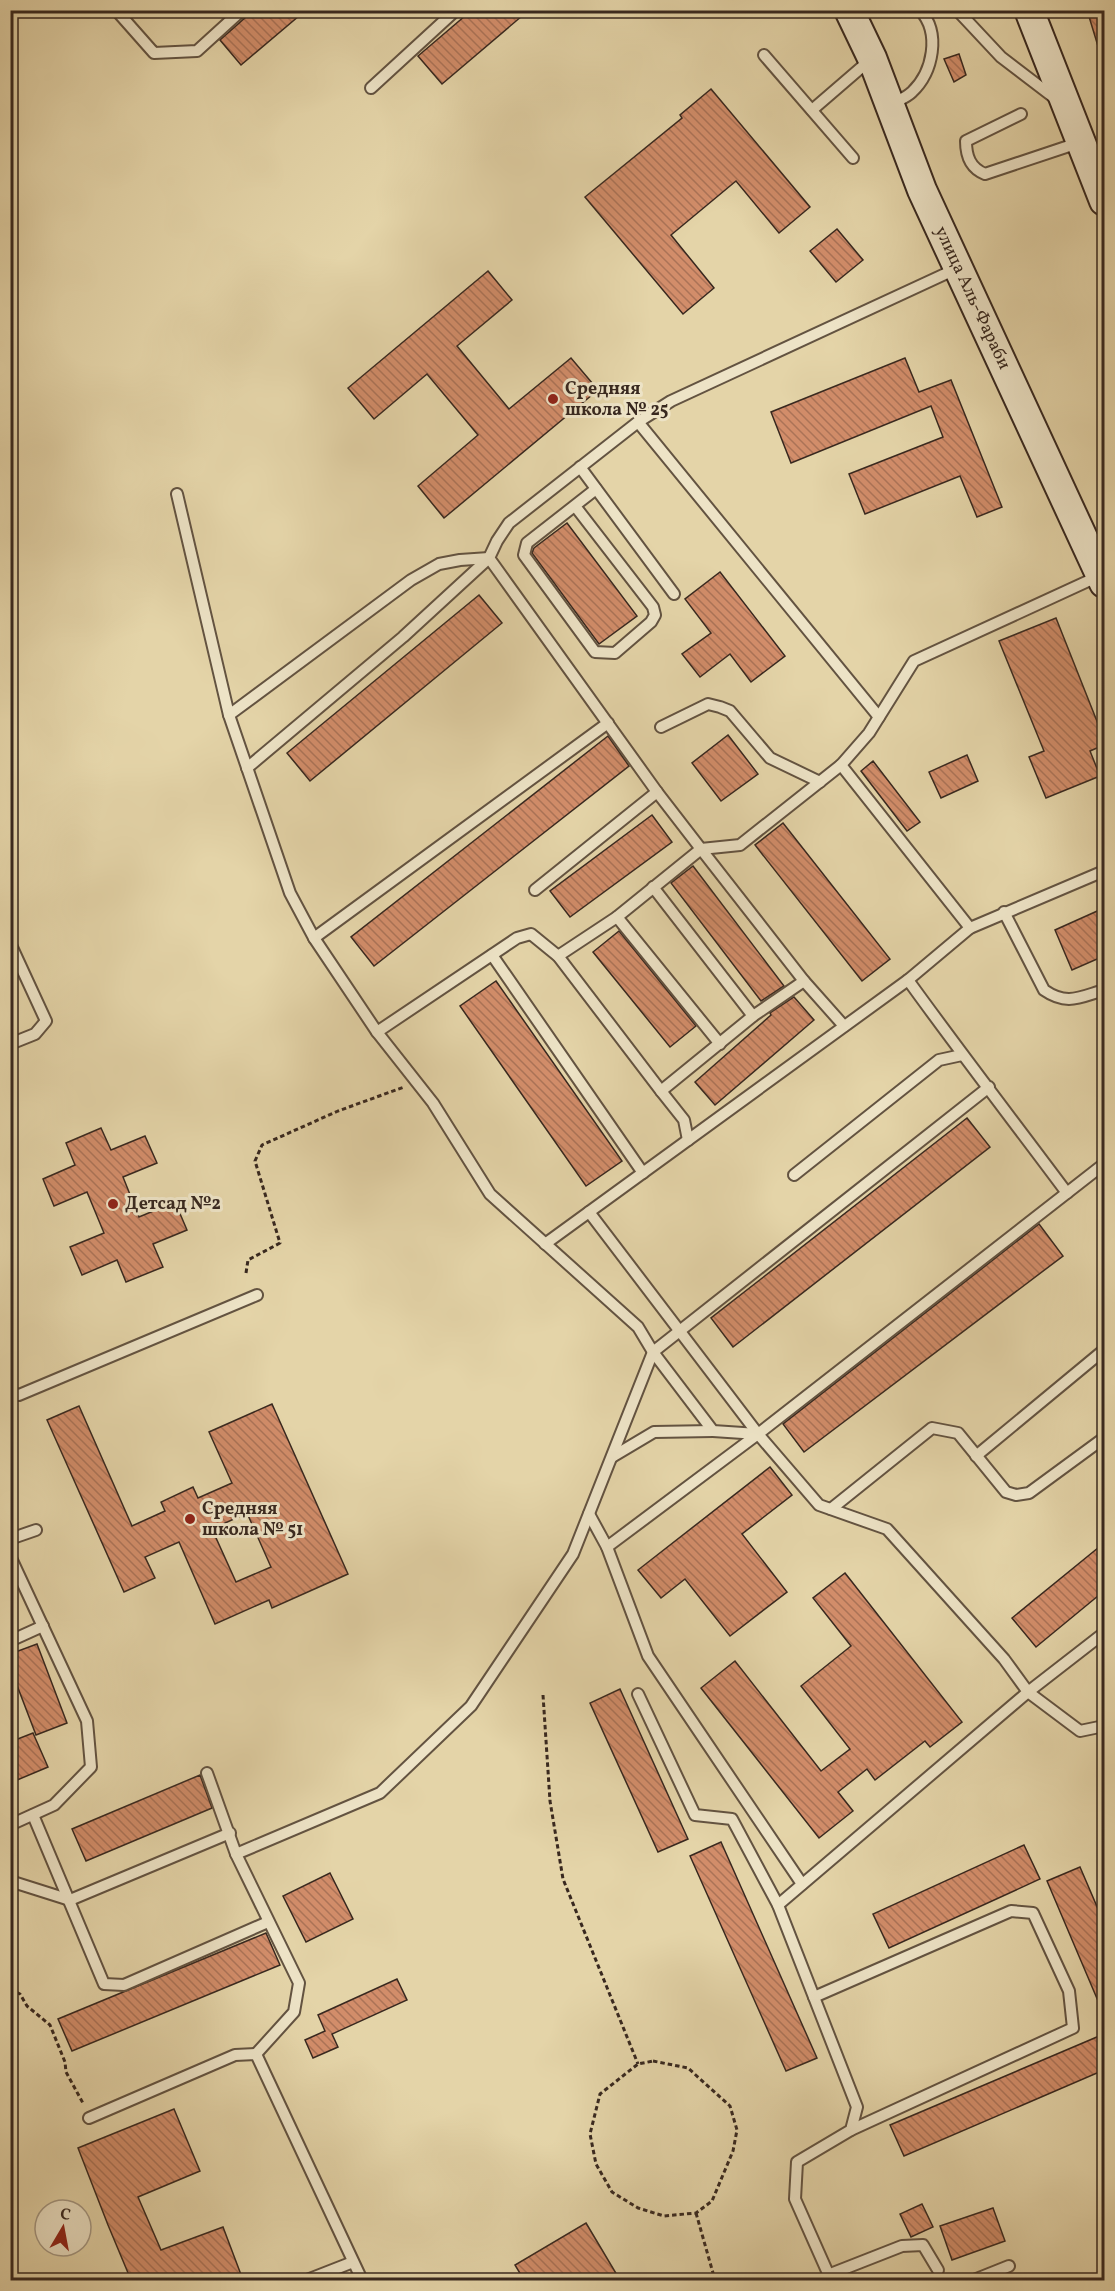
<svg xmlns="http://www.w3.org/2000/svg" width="1115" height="2291" font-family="Vollkorn,serif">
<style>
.building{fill:url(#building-back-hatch);stroke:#38281f;stroke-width:1.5;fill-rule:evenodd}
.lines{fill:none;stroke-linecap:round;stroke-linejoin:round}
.service-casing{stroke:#635341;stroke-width:14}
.secondary-casing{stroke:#38281f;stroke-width:32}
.path{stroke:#38281f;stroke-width:3;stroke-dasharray:4.5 3;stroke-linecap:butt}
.service{stroke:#ede3c6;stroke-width:10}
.secondary{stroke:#ede3c6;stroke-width:28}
.poi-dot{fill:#8f2418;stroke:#ede3c6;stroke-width:2}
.labels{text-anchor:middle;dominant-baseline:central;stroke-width:6;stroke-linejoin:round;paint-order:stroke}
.street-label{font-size:18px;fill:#38281f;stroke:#ede3c6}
.poi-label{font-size:18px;font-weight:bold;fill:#38281f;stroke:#ede3c6;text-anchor:start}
</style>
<defs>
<pattern id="building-back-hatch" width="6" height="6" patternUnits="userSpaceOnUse" patternTransform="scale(1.5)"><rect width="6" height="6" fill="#d28d6a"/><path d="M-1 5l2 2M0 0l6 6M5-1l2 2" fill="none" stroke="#ab7357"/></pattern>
</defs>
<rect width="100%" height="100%" fill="#e4d4a8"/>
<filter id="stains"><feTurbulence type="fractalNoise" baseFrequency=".00333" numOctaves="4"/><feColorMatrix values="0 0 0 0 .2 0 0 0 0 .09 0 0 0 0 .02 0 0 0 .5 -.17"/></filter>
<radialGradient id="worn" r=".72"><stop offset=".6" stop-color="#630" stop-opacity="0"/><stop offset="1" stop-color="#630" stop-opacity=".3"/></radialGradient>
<g class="building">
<path d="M249,10H306L241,65L220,40L247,16Z"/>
<path d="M472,10H529L442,84L418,56Z"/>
<path d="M1087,10H1104V55L1101,56Z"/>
<path d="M959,54L966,75L954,82L944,59Z"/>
<path d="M711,89L810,207L779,233L736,181L671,235L714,288L683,314L585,197L682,118L680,115Z"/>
<path d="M837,229L863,260L836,282L810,251Z"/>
<path d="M488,271L512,300L457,346L509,409L571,358L598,390L444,518L418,486L478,435L427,374L374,419L348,388Z"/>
<path d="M905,358L919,392L951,380L1002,507L977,517L960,476L865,514L849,474L943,437L931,406L791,463L771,412Z"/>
<path d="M567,523L637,616L599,644L532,553L534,548Z"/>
<path d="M720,572L785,656L751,682L730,654L700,677L682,654L711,633L685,599Z"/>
<path d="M479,595L502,623L310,781L287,753Z"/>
<path d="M1056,618L1104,739V745L1090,751L1100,776L1046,798L1029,757L1044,751L999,641Z"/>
<path d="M728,735L758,774L721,801L692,763Z"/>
<path d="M608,736L629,766L374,966L351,937Z"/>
<path d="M967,755L978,781L941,798L929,772Z"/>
<path d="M873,761L920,822L907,831L861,771Z"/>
<path d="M652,815L672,842L570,917L550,891Z"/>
<path d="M783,823L890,959L862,981L755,845Z"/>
<path d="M693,866L784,986L761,1001L671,883Z"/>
<path d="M1104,908V956L1072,970L1055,930Z"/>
<path d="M619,931L696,1026L670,1047L593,952Z"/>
<path d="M496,981L622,1161L586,1186L460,1006Z"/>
<path d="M794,997L814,1020L715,1105L695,1082L771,1015L770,1013Z"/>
<path d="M967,1118L990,1147L733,1347L711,1318Z"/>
<path d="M101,1128L111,1150L145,1136L157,1163L123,1177L139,1217L175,1202L187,1230L153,1244L163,1267L126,1282L117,1260L82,1275L70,1247L104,1233L87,1192L54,1206L43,1179L75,1165L66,1143Z"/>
<path d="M1039,1224L1063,1256L804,1452L783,1424Z"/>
<path d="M272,1404L348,1574L272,1608L269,1600L215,1624L179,1542L145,1557L155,1578L124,1592L47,1420L79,1406L132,1526L165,1511L161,1502L193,1487L198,1498L232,1483L209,1432ZM247,1513L271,1567L236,1582L212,1529Z"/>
<path d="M770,1467L792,1495L742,1534L787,1592L730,1636L685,1579L661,1598L638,1570Z"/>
<path d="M1104,1543V1591L1036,1647L1012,1618Z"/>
<path d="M845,1573L962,1722L930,1747L925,1741L875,1780L867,1769L838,1792L853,1811L819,1838L701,1688L735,1661L821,1771L850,1749L801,1686L851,1646L813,1598Z"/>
<path d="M37,1644L67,1723L36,1735L10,1667V1654Z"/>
<path d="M620,1689L688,1839L658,1852L590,1703Z"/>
<path d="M33,1733L48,1767L10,1783V1742Z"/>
<path d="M200,1775L212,1808L86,1861L72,1829Z"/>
<path d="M721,1842L817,2058L786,2071L690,1856Z"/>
<path d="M1024,1845L1040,1879L889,1948L873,1914Z"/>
<path d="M1080,1867L1104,1923V2015L1047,1881Z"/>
<path d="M330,1873L353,1919L306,1942L283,1896Z"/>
<path d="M266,1933L280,1965L72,2051L58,2019Z"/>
<path d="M397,1979L407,2000L332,2034L338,2047L313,2058L305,2040L325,2031L318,2015Z"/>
<path d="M1104,2034V2070L904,2156L890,2125Z"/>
<path d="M174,2109L200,2171L138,2197L161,2250L223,2227L243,2280H131L108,2225L78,2148Z"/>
<path d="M922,2204L933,2227L911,2237L900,2214Z"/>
<path d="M993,2208L1005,2241L952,2260L940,2226Z"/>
<path d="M586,2223L620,2280H524L515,2265Z"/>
</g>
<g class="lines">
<defs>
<g id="service">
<path d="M116,10L154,53L197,51L242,10"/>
<path d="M957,10L1001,57L1056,99"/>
<path d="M764,55L853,158"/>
<path d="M371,88L456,10"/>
<path d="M892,104C899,100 907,97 912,92C933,72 941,33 920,10"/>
<path d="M812,110L870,60"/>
<path d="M1021,114L966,141C966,156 970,168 985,174L1081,142"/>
<path d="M958,268L671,401L638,422L509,523L497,541L489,558L657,792L701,849L740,845L841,765L869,733L914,661L1099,576"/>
<path d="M638,422L879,717"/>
<path d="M580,467L674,594"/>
<path d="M177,494L229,715"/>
<path d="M575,506L653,607L655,615L651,622L615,653L595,652L524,555L527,543L596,489"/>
<path d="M489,558L460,560L439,564L411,580L229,715L290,893L314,938L377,1032L433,1103L490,1194L638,1327L653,1352L713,1431L758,1434L819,1505L887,1529L1004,1659L1028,1692L1080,1731L1104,1726"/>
<path d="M661,727L708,704L720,707L730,711L770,758L820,782"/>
<path d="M841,765L970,928"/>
<path d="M247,768L403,637L489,558"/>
<path d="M653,887L753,1016L661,1091"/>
<path d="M535,890L657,792"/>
<path d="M1004,912L1044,990C1067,1006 1080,997 1104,990"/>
<path d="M617,917L720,1044"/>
<path d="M314,938L608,723"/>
<path d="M10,943L46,1021L35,1034L10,1044"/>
<path d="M492,955L643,1173"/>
<path d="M558,956L617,917L701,849L804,981L844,1026"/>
<path d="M908,980C960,1052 1014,1122 1067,1193"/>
<path d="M753,1016L804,981"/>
<path d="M377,1032L517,938L531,934L558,956L661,1091L684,1120L688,1140"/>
<path d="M794,1175L939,1060L962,1055"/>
<path d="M10,1180V1197"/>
<path d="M589,1212L758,1434"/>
<path d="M545,1244L908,980L970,928L1104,871"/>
<path d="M10,1392L19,1395L257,1295"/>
<path d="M976,1456L1104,1350"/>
<path d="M612,1457L654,1432L713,1431"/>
<path d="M831,1509L932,1428L958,1433L1006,1492L1016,1495L1029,1493L1104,1438"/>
<path d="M589,1514L607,1547L648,1656L802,1884"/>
<path d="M10,1539L36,1530"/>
<path d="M607,1547L758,1434L1104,1164"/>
<path d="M10,1556L87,1721L91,1767L54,1805L10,1825"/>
<path d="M10,1641L43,1626"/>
<path d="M638,1694L695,1815L732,1819L778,1905L857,2107L851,2130L797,2162L795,2199L831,2280"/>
<path d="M207,1773L236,1854L299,1983L294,2012L256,2054"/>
<path d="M33,1815L104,1984L124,1985L268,1922"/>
<path d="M236,1854L380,1793L471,1706L573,1554L653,1352L989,1087"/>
<path d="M10,1881L70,1900L230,1833"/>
<path d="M778,1905L1028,1692L1104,1633"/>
<path d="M814,1997L1011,1911L1033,1913L1069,1991L1073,2028L851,2130"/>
<path d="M89,2118L235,2055L256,2054L362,2280"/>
<path d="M10,2262V2265"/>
<path d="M828,2275L902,2246L923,2245L938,2270"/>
<path d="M307,2280L353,2262"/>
<path d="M974,2280L1009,2266"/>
</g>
<g id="secondary">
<path d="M849,10L872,58L922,190L1104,583"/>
<path d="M1029,10L1104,201"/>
</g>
</defs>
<use href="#service" class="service-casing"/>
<use href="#secondary" class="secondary-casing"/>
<g class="path">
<path d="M246,1273L248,1260L280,1243L255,1161L262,1145L338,1111L404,1087"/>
<path d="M543,1695L550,1801L563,1879L638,2064"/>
<path d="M10,1989L20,1994L27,2006L50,2025L65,2062L66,2072L84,2105"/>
<path d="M653,2061L688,2068L730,2106L737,2130L733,2151L712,2201L696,2213L664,2216L638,2208L612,2192L596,2164L590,2134L600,2094L638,2064Z"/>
<path d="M696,2213L715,2280"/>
</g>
<use href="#service" class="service"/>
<use href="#secondary" class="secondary"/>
</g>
<g class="poi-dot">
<circle cx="553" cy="399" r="6"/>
<circle cx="113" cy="1204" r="6"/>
<circle cx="190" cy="1519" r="6"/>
</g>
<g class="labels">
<g class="street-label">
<text transform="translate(972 298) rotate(65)">улица Аль-Фараби</text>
</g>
<g class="poi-label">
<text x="565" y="389">Средняя<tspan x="565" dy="21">школа № 25</tspan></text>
<text x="125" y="1204">Детсад №2</text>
<text x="202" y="1509">Средняя<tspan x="202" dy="21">школа № 51</tspan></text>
</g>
</g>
<rect width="1115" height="2291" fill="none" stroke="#e4d4a8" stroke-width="36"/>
<rect x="12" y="12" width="1091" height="2267" fill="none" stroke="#38281f" stroke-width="3"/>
<rect x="18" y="18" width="1079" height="2255" fill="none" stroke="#38281f" stroke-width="1.5"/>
<g transform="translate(63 2228) rotate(10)"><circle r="28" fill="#ede3c6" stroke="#a59883" stroke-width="1.5"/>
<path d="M0-4.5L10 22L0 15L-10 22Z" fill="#8f2418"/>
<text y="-9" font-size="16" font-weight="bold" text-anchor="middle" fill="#38281f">С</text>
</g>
<rect width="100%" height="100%" filter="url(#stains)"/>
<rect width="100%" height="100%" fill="url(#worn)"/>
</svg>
